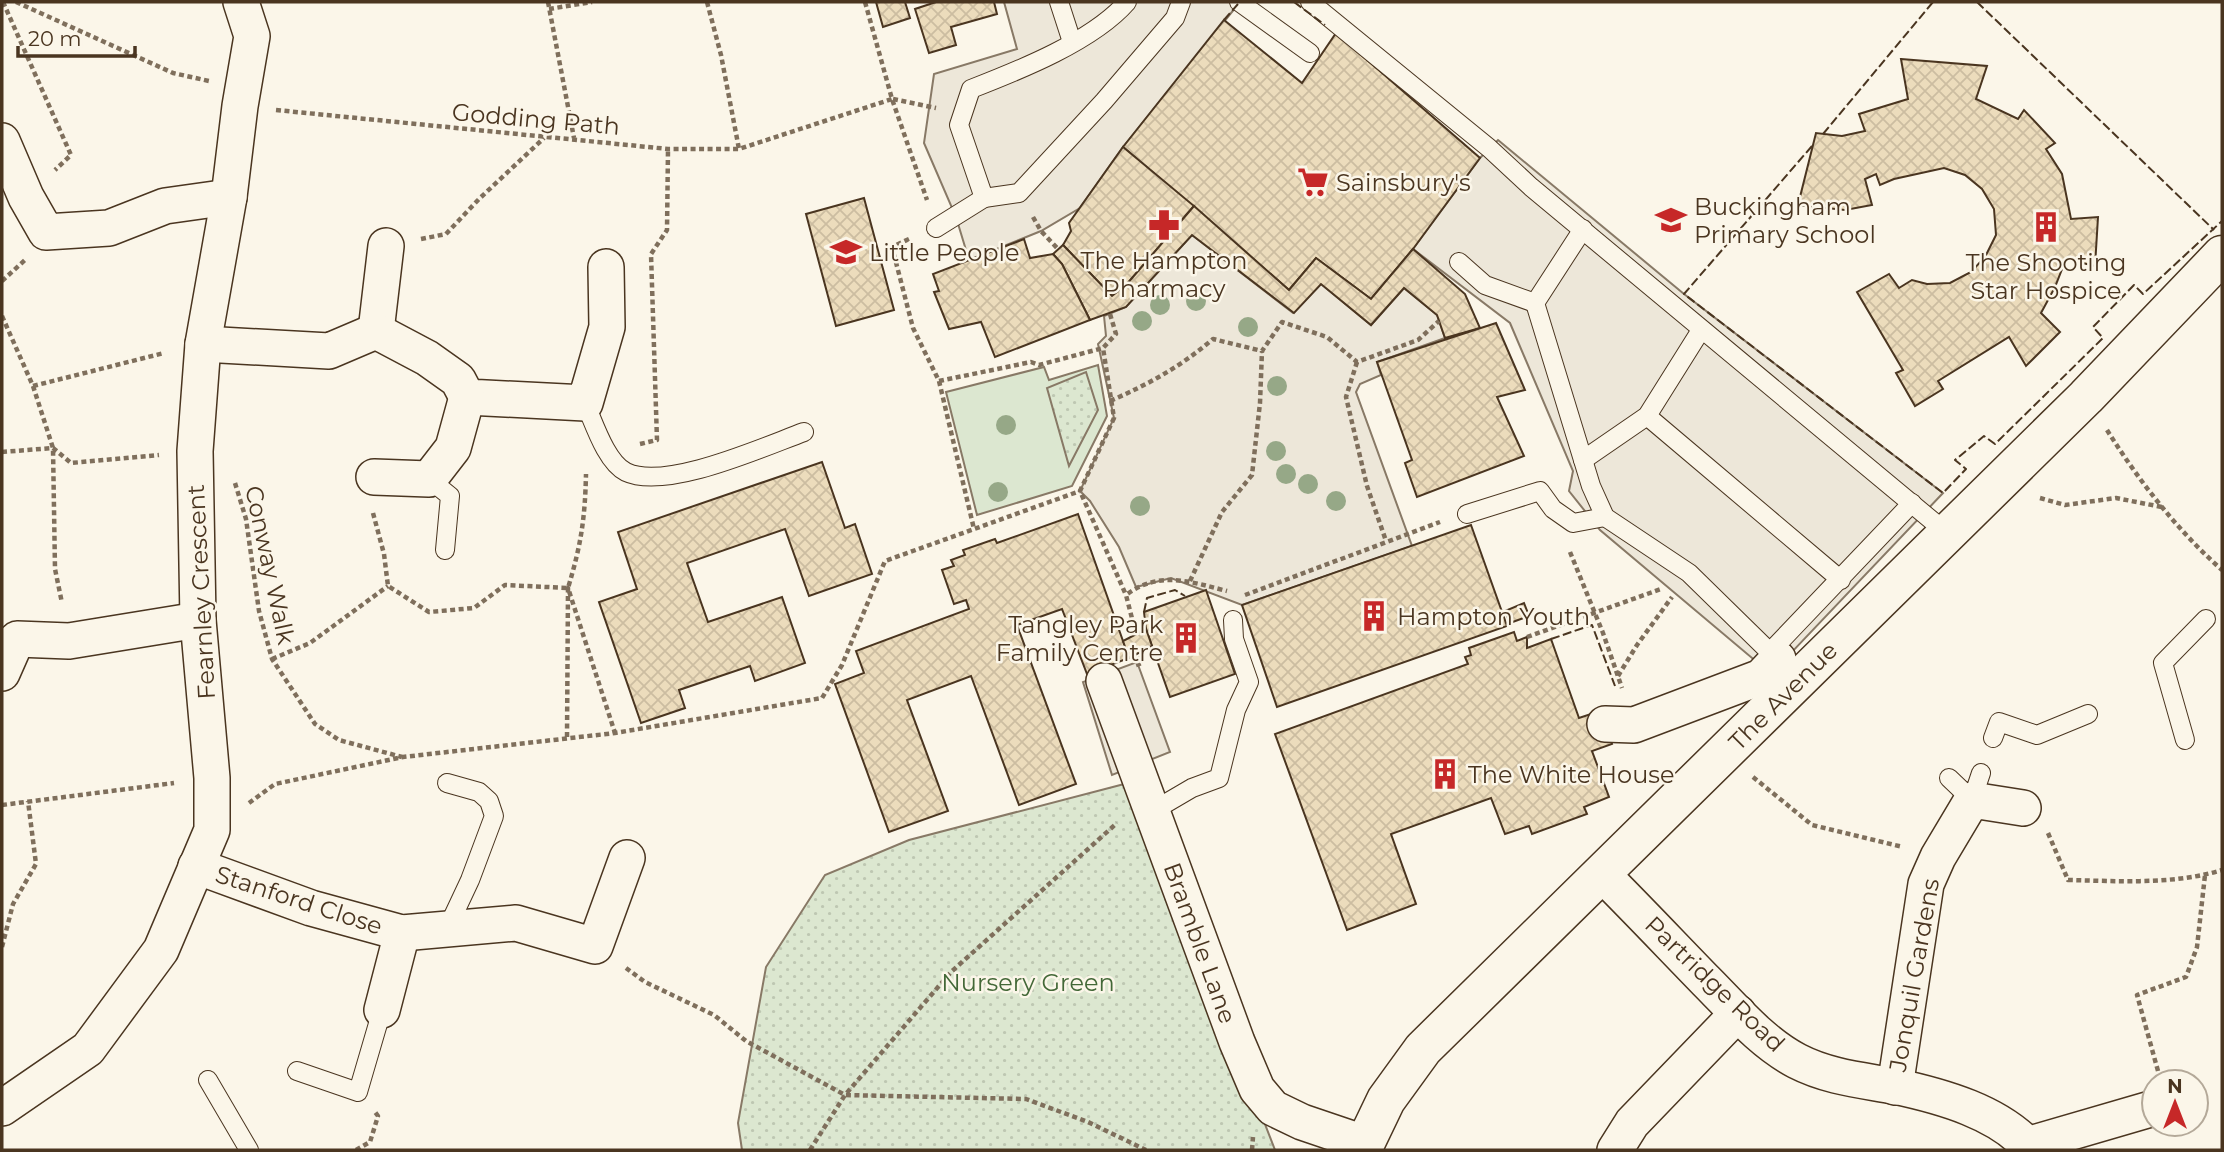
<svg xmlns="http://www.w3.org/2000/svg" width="2224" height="1152" font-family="Montserrat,sans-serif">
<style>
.grass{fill:#dce7d0;stroke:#887966;stroke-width:2}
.park{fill:url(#park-dots);stroke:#887966;stroke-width:2}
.parking{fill:#ede7d9;stroke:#887966;stroke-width:2}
.building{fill:url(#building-cross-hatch);stroke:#4a3520;stroke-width:2}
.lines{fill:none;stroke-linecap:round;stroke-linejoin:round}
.lane-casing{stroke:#4a3520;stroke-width:20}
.street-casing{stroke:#4a3520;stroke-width:38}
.secondary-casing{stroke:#4a3520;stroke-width:41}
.path{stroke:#7f6f5c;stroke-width:4.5;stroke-dasharray:5 3.5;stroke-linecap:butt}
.lane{stroke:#fbf6e9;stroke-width:18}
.street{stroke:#fbf6e9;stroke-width:35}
.secondary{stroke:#fbf6e9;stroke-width:38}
.fence{stroke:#4a3520;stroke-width:2;stroke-dasharray:9 3.5;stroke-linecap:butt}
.tree{fill:#96a887}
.labels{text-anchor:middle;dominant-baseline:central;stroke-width:5;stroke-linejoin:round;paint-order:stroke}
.street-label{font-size:24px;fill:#4a3520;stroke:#fbf6e9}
.poi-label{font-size:24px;fill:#4a3520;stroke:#fbf6e9;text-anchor:start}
.park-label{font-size:24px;fill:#436837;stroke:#fbf6e9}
</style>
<defs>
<pattern id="park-dots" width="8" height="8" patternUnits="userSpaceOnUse" patternTransform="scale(1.75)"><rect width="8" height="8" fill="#dce7d0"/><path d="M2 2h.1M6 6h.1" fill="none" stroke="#bec7b2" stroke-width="1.8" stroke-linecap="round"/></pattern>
<pattern id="building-cross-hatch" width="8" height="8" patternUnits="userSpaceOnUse" patternTransform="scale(1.75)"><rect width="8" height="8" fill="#ecdcbc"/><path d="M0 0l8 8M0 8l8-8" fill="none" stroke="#ccbda1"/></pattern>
</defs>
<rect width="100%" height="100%" fill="#fbf6e9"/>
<path class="grass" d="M1098,365L1107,416L1072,486L977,515L946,392L1044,367L1049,380Z"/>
<g class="park">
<path d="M1086,372L1098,410L1069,466L1047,388Z"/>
<path d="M1132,782L1275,1150H742L738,1123L766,967L825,875L909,840Z"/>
</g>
<g class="parking">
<path d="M1004,2H1240L1123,147L1080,208L1041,231L969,260L956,217L924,143L934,74L1017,49Z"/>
<path d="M1498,140L1684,294L1943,493L1771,674L1600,530L1569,491L1573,471L1510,323L1413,249L1480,158Z"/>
<path d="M1192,235L1293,313L1321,284L1371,325L1404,288L1437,315L1445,338L1377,362L1381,375L1360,384L1356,392L1412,546L1242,605L1171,578L1136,587L1119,547L1090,501L1080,491L1114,418L1098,344L1106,336L1104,316L1126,307Z"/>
<path d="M1137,662L1170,752L1112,775L1083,682Z"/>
</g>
<g class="building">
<path d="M876,2H905L910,18L883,27Z"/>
<path d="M936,2H994L997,14L951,27L956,45L929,53L915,9Z"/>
<path d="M1224,20L1302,83L1336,33L1480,158L1413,249L1371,299L1316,258L1289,290L1123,147Z"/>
<path d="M1901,59L1987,66L1976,99L2018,119L2024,110L2055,143L2046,149L2062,174L2071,219L2098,217L2095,266L2066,259L2055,287L2041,313L2060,332L2026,366L2009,337L1938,381L1943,389L1915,406L1896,373L1903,370L1857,292L1889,274L1899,288L1912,280L1927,284L1950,283L1971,272L1985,257L1996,235L1994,209L1982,189L1965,175L1944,168L1894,179L1880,185L1876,174L1865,179L1872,205L1845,210L1798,205L1816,133L1842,136L1865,131L1859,114L1908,99Z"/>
<path d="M1123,147L1194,206L1127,284L1112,296L1063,245L1071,231L1069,223Z"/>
<path d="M864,198L894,310L836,326L806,214Z"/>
<path d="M1194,206L1289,290L1316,258L1371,299L1413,249L1465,294L1480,328L1445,338L1437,315L1404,288L1371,325L1321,284L1294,313L1192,235L1126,307L1090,320L1062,264L1053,254L1063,245L1112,296L1127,284Z"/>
<path d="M1024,239L1030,258L1053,254L1062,264L1090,320L995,357L981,322L949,329L934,292L939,291L933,274Z"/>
<path d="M1496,323L1525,390L1497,397L1524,456L1417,497L1405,463L1412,460L1377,362Z"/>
<path d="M822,462L845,528L855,524L872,574L809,596L785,529L687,563L708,622L782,597L805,663L755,681L750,666L679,690L685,708L641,723L599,602L637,589L618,532Z"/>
<path d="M1078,514L1129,658L1087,674L1062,609L1017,625L1076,784L1019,805L971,676L907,700L948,811L889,832L835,684L864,673L856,651L969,609L966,600L954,604L942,570L954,566L951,560L965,555L963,550L995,539L997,543Z"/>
<path d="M1471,525L1507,626L1277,707L1242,605Z"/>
<path d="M1206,590L1235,674L1170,697L1146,629L1144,612Z"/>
<path d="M1524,603L1529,616L1510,623L1505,611Z"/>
<path d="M1146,629L1152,646L1129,658L1123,641Z"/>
<path d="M1514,632L1517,641L1527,637V648L1551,639L1579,718L1600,711L1612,744L1592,751L1609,797L1584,807L1587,814L1532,834L1529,826L1505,834L1491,798L1391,834L1416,904L1347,930L1275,734L1468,664L1465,657L1471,655L1469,648Z"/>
</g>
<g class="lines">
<defs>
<g id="lane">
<path d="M1059,2L1072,42"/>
<path d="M1127,2C1093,41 1020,70 971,89L959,125L984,198L1019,193L1104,101L1175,18L1181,2"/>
<path d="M1239,2L1310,53"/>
<path d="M1310,2L1489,148L1531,187L1947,533"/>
<path d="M936,228L984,198"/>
<path d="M1459,262L1485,285L1535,303"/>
<path d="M1535,303L1591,486L1605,517L1689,573L1781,663"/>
<path d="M1535,303L1583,229"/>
<path d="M585,403C594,423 606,462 626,472C666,491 763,447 804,432"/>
<path d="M1647,416L1841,580"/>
<path d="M1583,460L1647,416L1701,330"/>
<path d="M429,479L450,496L445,550"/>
<path d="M1467,514L1540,491L1553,509L1573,523L1605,517"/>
<path d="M1770,652L1912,503"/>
<path d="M1993,738L1999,722L2037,735L2088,714"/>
<path d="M2185,740L2163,663L2206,619"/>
<path d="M1949,778L1972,800L1981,773"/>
<path d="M447,783L479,792L489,801L494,816L470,880L447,929"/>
<path d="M1151,812L1192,788L1219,778L1236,710L1249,682L1234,639L1233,620"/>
<path d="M297,1071L358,1092L382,1010"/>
<path d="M208,1080L249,1150"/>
</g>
<g id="street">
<path d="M2,141L26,197L46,232L109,228L165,206L229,197"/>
<path d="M376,331L386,246"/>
<path d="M203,344L329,351L376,331L427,358L458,380L467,397L585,403L607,327L606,267"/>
<path d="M374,477L429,479L453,448L467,397"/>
<path d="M2,673L17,639L69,641L198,620"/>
<path d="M1104,681L1237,1042L1257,1089L1273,1108L1302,1122L1364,1143"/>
<path d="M1605,724L1634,725L1761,677L1778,659"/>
<path d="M196,866L311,908L402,933L516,923L595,946L627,858"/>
<path d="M1602,874C1637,909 1671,945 1706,981C1734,1009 1761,1042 1797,1061C1828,1077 1861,1080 1894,1086C1941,1096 2000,1112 2032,1150"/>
<path d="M382,1010L402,933"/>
<path d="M1895,1087L1926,884L1938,857L1972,800L2023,808"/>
<path d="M2,1108L88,1049L161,950L212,830V778L198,620L195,451L203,344L229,197L240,106L252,36L241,2"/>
<path d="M2027,1145L2154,1108"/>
<path d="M1615,1150L1632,1123L1738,1013"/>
</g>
<path id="secondary" d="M1362,1150L1386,1100L1423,1049L2086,397L2222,255"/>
</defs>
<use href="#lane" class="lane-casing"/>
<use href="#street" class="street-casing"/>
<use href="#secondary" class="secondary-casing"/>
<g class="path">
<path d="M3,2L71,155L55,170"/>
<path d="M16,2L173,73L209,81"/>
<path d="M548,2L574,138"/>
<path d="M707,2L721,55L739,149"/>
<path d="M865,2L892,99L927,200"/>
<path d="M549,9L592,2"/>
<path d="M893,99L936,108"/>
<path d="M276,110L668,149H739L892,99"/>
<path d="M1033,217L1041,231L1058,249"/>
<path d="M421,239L446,234L479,199L544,138"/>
<path d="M909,239L892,247L913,328L939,381L974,529"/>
<path d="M2,281L25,260"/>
<path d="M1110,314L1116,334L1103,348L1114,418L1080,491L1126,595"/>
<path d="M2,316L33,386L53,448L55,569L62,603"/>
<path d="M1357,362L1346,397L1367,486L1386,541"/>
<path d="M939,381L1031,362L1039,365L1103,348"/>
<path d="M33,386L164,353"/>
<path d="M1110,401C1149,384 1180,367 1213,339L1262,351L1282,322L1327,337L1357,362L1418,340L1439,321"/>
<path d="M2107,430C2139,481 2177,530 2222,570"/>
<path d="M640,444L657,440L651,254L667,230L668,149"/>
<path d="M2,452L53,448L71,463L159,455"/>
<path d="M235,483L246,519L259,611L272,659L315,724L339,740L402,757"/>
<path d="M2040,498L2065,505L2116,498L2162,507"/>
<path d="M373,513L384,554L388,586L429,612L474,608L505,585L568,588C581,545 585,519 586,474"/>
<path d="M1570,552L1603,633L1622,688"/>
<path d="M1190,581L1222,512L1252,475L1260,403L1262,351"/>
<path d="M1245,595L1440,522"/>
<path d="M1136,634L1126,595C1159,570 1191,582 1227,591"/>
<path d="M1527,637L1661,589"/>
<path d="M272,659L310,643L388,586"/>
<path d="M1136,665L1142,663L1140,652"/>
<path d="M1618,676L1637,645L1672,597"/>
<path d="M567,737L568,588L615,733"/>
<path d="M1753,777L1812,825L1903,847"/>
<path d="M249,803L275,784L403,757L615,733L822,698L842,665L885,561L1080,491"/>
<path d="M2,805L174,783"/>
<path d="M2048,833L2068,880C2118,881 2173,885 2222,870"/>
<path d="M2,947L13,904L36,864L28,801"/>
<path d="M626,968L645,982L714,1015L746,1041L845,1095L1026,1099L1088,1122L1146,1150"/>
<path d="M2158,1071L2137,995L2186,977L2197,947L2205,875"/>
<path d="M356,1150L370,1142L378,1116L375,1112"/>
<path d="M810,1150L845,1095L951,972L1117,823"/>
<path d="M1252,1150L1253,1137"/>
</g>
<use href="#lane" class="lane"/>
<use href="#street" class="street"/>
<use href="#secondary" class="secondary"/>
<g class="fence">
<path d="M1294,2L1325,25"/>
<path d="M1977,2L2214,230"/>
<path d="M1224,20L1238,4"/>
<path d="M1823,134L1933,2"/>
<path d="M1812,146L1684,294L1943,493L1966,469L1955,460L1984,436L1995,444L2103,338L2093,327L2134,285L2143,294L2222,221"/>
<path d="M1144,612L1147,598L1175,590L1185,596"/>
<path d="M1551,639L1592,625L1615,686"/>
</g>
</g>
<g class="tree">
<circle cx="1196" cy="301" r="10"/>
<circle cx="1160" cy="305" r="10"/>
<circle cx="1142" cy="321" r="10"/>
<circle cx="1248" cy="327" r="10"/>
<circle cx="1277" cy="386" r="10"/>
<circle cx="1006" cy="425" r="10"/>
<circle cx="1276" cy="451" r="10"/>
<circle cx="1286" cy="474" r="10"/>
<circle cx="1308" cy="484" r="10"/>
<circle cx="998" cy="492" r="10"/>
<circle cx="1336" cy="501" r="10"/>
<circle cx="1140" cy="506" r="10"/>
</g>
<defs>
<symbol id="supermarket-bare" viewBox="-9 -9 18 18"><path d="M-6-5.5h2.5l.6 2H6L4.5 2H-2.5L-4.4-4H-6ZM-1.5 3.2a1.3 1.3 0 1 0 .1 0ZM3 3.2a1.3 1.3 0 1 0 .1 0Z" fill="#c62828" stroke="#fbf6e9" stroke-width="2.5" paint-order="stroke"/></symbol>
<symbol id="school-bare" viewBox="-9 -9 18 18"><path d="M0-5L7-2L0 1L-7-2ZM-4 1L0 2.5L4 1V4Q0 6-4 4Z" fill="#c62828" stroke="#fbf6e9" stroke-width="2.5" paint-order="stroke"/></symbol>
<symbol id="pharmacy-bare" viewBox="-9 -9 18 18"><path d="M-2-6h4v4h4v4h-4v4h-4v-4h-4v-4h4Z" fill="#c62828" stroke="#fbf6e9" stroke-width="2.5" paint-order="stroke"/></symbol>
<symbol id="building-bare" viewBox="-9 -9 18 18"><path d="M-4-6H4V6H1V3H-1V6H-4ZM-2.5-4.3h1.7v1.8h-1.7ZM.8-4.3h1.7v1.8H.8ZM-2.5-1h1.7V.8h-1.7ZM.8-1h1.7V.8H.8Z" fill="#c62828" stroke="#fbf6e9" stroke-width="2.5" paint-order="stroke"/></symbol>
</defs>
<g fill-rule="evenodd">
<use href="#supermarket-bare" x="1291" y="160" width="44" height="44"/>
<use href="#school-bare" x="1649" y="198" width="44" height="44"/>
<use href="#pharmacy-bare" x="1142" y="203" width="44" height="44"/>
<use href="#building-bare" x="2024" y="205" width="44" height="44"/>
<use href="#school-bare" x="824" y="230" width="44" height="44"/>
<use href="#building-bare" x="1352" y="594" width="44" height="44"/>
<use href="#building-bare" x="1164" y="616" width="44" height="44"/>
<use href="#building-bare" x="1423" y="752" width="44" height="44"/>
</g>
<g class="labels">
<g class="street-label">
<text transform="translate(536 119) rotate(5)">Godding Path</text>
<text transform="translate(270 565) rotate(78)">Conway Walk</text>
<text transform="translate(201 592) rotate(-93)">Fearnley Crescent</text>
<text transform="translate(1783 696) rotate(-45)">The Avenue</text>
<text transform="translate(299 900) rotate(18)">Stanford Close</text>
<text transform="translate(1200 943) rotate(70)">Bramble Lane</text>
<text transform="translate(1914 975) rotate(-80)">Jonquil Gardens</text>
<text transform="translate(1715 984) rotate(44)">Partridge Road</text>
</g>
<g class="poi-label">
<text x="1336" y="182">Sainsbury's</text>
<text x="1694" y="206">Buckingham<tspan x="1694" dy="28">Primary School</tspan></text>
<text x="869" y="252">Little People</text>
<text x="1164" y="260" text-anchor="middle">The Hampton<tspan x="1164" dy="28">Pharmacy</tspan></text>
<text x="2046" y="262" text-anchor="middle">The Shooting<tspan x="2046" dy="28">Star Hospice</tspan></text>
<text x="1397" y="616">Hampton Youth</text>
<text x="1163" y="624" text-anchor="end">Tangley Park<tspan x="1163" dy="28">Family Centre</tspan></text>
<text x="1468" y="774">The White House</text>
</g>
<g class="park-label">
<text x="1028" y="982">Nursery Green</text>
</g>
</g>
<rect width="2224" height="1152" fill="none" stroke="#4a3520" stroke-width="7"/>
<g transform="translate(2175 1103)"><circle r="33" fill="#fbf6e9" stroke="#b4a999" stroke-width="2"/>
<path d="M0-5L12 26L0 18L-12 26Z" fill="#c62828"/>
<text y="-10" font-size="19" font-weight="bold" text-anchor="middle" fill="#4a3520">N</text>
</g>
<path d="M18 46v10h117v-10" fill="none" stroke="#4a3520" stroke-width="3.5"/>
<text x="28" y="46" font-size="21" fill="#4a3520" stroke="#fbf6e9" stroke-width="5" paint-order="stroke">20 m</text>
</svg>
